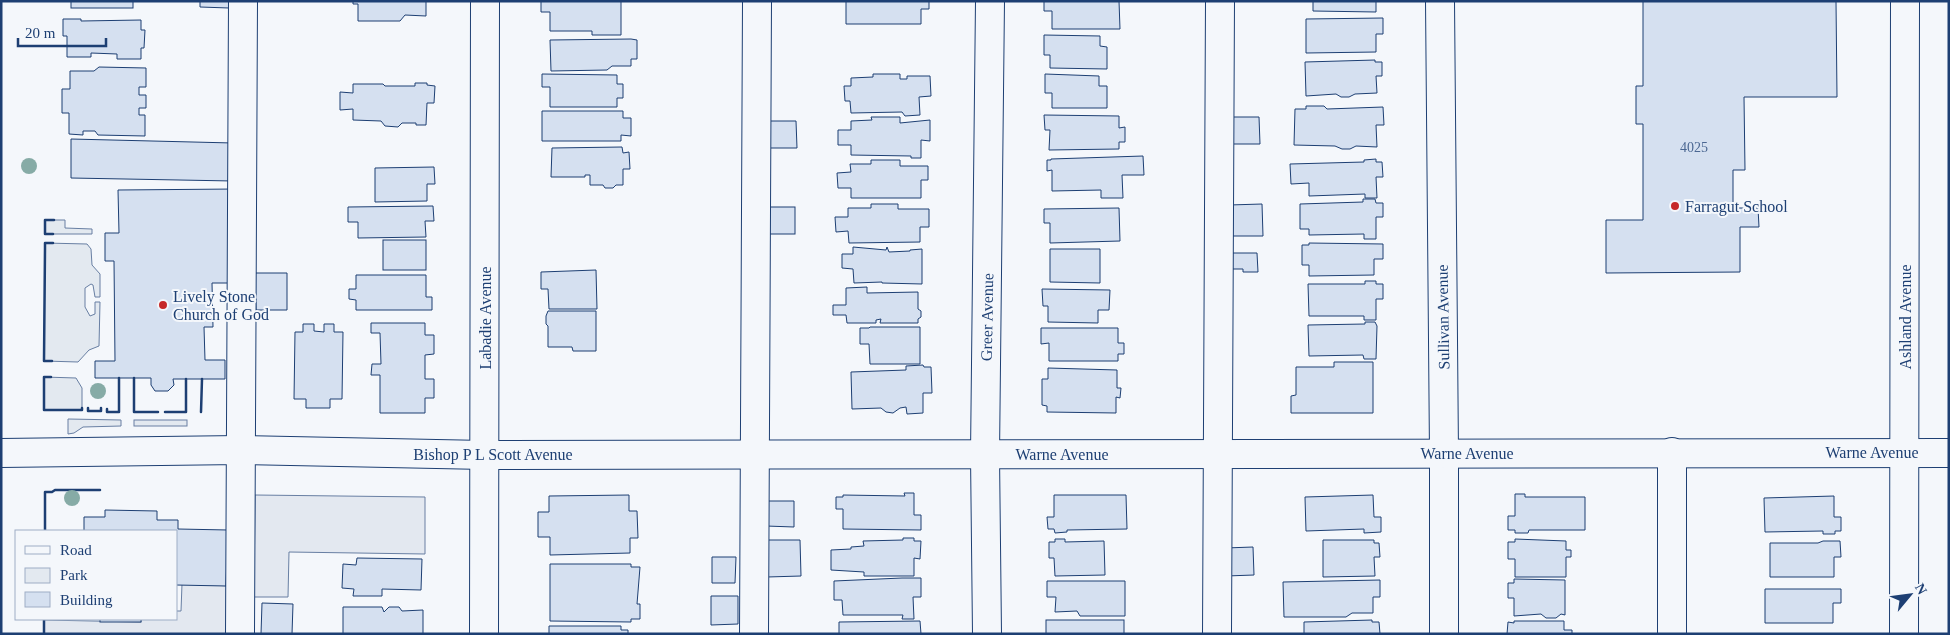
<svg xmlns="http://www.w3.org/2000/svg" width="1950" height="635" font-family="'Times New Roman',serif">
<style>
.green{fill:#e3e9f0;stroke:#687fa3}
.parking{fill:#e3e8f0;stroke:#687fa3}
.building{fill:#d5e0f0;stroke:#1d3f73}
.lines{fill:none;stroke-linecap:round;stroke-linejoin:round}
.minor-casing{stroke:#1d3f73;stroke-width:30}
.minor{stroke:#f4f7fb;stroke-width:28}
.wall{stroke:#1d3f73;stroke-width:2.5}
.tree{fill:#86aba6}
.poi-dot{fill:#c62828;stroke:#f4f7fb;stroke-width:2}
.labels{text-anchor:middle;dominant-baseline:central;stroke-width:4;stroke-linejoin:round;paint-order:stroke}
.number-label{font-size:14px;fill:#4b6792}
.poi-label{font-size:16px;fill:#1d3f73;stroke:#f4f7fb;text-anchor:start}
.street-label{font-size:16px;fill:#1d3f73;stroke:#f4f7fb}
</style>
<rect width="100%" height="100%" fill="#f4f7fb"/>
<g class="green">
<path d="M45,220H65V228L92,229V234H45Z"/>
<path d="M45,243L87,244L91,249L92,265L100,274V297H95L93,285L91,284L85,288V307L90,316L95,314V302H100L99,346L89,350L78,362L44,361Z"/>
<path d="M44,377L76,378L82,388V410H44Z"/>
<path d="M68,419L121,420V426L83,427L74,433L68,434Z"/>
<rect x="134" y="420" width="53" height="6"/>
</g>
<g class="parking">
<path d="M255,495L425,497V554L289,552L288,597H254Z"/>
<path d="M182,584L234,586L233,634H44V620L141,622V619H176V611H181Z"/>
</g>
<g class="building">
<rect x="71" y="1" width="62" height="7"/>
<path d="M200,1H229V8L200,7Z"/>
<path d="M353,1H426V16L405,15L400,21H358V4H353Z"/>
<path d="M541,1H621V35H592V31H550V12H541Z"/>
<path d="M846,1H929V9H921V24H846Z"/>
<path d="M1044,1H1119L1120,29H1052V11H1044Z"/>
<path d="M1313,1H1376V12L1313,11Z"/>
<path d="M1643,1H1836L1837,97H1744L1745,170H1733V208H1758L1759,227H1740V272L1606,273V220H1643V124H1636V86H1643Z"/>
<path d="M1383,18V34H1376V52L1306,53V19Z"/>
<path d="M63,19H81V21L141,20V30H145L144,48H141V59H117V54L91,53V57H67V36H63Z"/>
<path d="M1044,35L1100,36V46L1107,47V69L1050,68V55H1044Z"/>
<path d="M631,39L637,40V59H631V66H612L607,70L551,71L550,40Z"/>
<path d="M1375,60V62H1382V76H1376L1377,93L1355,94L1349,97H1341L1336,94L1306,96L1305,62Z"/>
<path d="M99,67L146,68V87H139V95H146V108H139V115H145V136L98,135L95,131H83V135L69,134V113H62V89H70V71H94Z"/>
<path d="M542,74L617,75V84H623V98H617V107H550V87H542Z"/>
<path d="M873,74H900V79H907V76H930L931,96L919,97L920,115L905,116L902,112L851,113L850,101H845L844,86H851V78L873,77Z"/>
<path d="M1045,74L1099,76V86H1107V108H1052V93H1045Z"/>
<path d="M415,83H427V85L435,86L434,103H427L426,125H416V123H402L398,127L385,126L381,121L353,120V109L340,110V92L353,93V84H383L385,86H415Z"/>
<path d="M1306,106H1324L1327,109L1383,107L1384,125H1376L1377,147L1356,146L1350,149H1342L1335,146L1294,145L1295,109H1306Z"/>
<path d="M542,111H623V118H631V136L621,135V141H542Z"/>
<path d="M1044,115L1119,116V128L1125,127V142H1119V149L1049,150L1050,130H1045Z"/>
<path d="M871,117H900V123L930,120V141L921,140V158H911V156L851,155V145H838V130H851V121L872,120Z"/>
<path d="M1231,117H1259L1260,144H1231Z"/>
<path d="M766,121H796L797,148H766Z"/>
<path d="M71,139L233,143V181L71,178Z"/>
<path d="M622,147L623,153L629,152L630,169H623V185H616L613,188H605L603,185H590V175H585V177H551L552,148Z"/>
<path d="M1143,156L1144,175H1122L1123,198H1101V190L1052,191V170L1047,171V160H1051V159Z"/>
<path d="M1376,159V162H1382L1383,177H1376L1377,198H1365V194L1309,196V183L1291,184L1290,164L1364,162V160Z"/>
<path d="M871,160H900V166H928V180H921V198H851V188H838L837,173L851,172L850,164H871Z"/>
<path d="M434,167L435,184H427V201L375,202V168Z"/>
<path d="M235,189L236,283H212L213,327H204L205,360H225V379H173L174,385L168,391H155L151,385V378H95V361H115L114,261H105V233H119L118,190Z"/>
<path d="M1363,199H1375L1376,203H1383V217H1376V239H1364V234L1309,235V229H1300V204L1363,202Z"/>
<path d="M871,204H898V209H929V227H920V242L849,243L848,231L836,232L835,217H848V208H871Z"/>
<path d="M1262,204L1263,236H1230L1229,205Z"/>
<path d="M433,206L434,221H425L426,237L358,238V222H348V207Z"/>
<rect x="769" y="207" width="26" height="27"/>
<path d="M1119,208L1120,241L1050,243V223H1044V209Z"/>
<rect x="383" y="240" width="43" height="30"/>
<path d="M1309,243L1383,244V259H1374V275L1309,276V265H1302V245H1309Z"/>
<path d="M853,247L886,250L887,247L889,252L910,251V250L922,249V284L882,283V282L854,283L853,269L842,268V254H853Z"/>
<path d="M1050,249H1100V283L1050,282Z"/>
<path d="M1231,253H1257L1258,272H1243V269H1232Z"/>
<path d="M596,270L597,309H549L548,289H541V272Z"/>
<path d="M255,273H287V310H256Z"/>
<path d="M356,275H426V297H432V310H356V300L349,299V289H356Z"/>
<path d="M1365,281H1376V284H1383V299H1376V320H1364V316H1309L1308,284H1365Z"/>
<path d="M867,287V293L918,292V309L921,311V317L918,319V323H880L881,319L876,320V323H847L846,315H833V305H846V288Z"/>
<path d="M1042,289L1110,290L1109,310H1098V323L1048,322V306H1043Z"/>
<path d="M548,311H596V351H573L572,347H548V326L546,324V316Z"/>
<path d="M1365,322H1375L1377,326L1376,359H1364L1363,355L1309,356L1308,325L1365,324Z"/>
<path d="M371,323H425V335H434V354L425,355V379H434V398H425V413H380V375H371L372,364H381L380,333H371Z"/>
<path d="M303,324H314V331L324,332V324H334V332H343L342,399H330V408H306V399H294L295,332H303Z"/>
<path d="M870,327H920V364H870L869,344H860V328H869Z"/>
<path d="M1041,328H1118V343H1124V354H1118V361H1049V343L1041,344Z"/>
<path d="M1334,362H1373V413H1291V396L1296,395V367H1334Z"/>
<path d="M923,365L924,367H931L932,393H923V413L907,414L906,407L900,408L893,413L886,412L881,408L852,409L851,372L906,370V366Z"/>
<path d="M1048,368L1117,370V388H1121L1120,398L1116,397V413L1047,412V406L1042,405V379H1048Z"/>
<path d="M904,493H914V515H921V530L843,529V509H836V497H843V495L905,496Z"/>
<path d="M1515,494H1525V497H1585V530H1529L1528,533H1515V530H1508V516H1515Z"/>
<path d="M629,495V511H637L638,538H630V553L550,555V537H538V512H549V496Z"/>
<path d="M1054,495H1126L1127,529L1067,530V532L1055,533L1054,529H1048L1047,517H1054Z"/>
<path d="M1373,495L1374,517H1381V532L1364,533V529L1306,531L1305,497Z"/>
<path d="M1834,496V517H1841V531H1835V534H1823V531L1765,532L1764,498Z"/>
<path d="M766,501H794V527L766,526Z"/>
<path d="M105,510L157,511V520H178V529L228,530L226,586L176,585V531H84V517H105Z"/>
<path d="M903,538H914V541H921L920,559L914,558V576H864V572L831,570V550L851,549V547L864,546L863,541L903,540Z"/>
<path d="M1055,539H1065V542L1104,541L1105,575L1055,576L1054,558H1049V542H1055Z"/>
<path d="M1515,539L1566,541V550H1571V557H1566V577H1515V559H1508V542H1515Z"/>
<path d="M766,540H800L801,576L767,577Z"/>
<path d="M1323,540H1374V543H1379L1380,557H1374L1375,576L1323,577Z"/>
<path d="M1823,541H1840L1841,557H1834V577H1770V543H1818Z"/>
<path d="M1253,547L1254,575L1226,576L1225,548Z"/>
<path d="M712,557H736L735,583H712Z"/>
<path d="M357,558L422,559L421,590L382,589V596H353L354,589L342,588L343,564L356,565Z"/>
<path d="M550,564H631V567H640L637,604H640V619H631V622L550,621Z"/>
<path d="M902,578H921V597H913L914,619H902L903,615H843L842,600H834V581Z"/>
<path d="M1514,579L1565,580V615L1561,614L1556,618H1546L1541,614L1514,616V598H1508V583H1514Z"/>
<path d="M1380,580V597H1373V613H1352L1346,617H1284L1283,582Z"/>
<path d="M1047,581H1125V616H1080L1077,611L1055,612L1056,597H1047Z"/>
<path d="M1765,589H1841V603H1833V623H1765Z"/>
<path d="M711,596H738V624L711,625Z"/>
<path d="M262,603L293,604L292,634H261Z"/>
<path d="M343,607H382L384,612L389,607H399L402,611L423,610V634H343Z"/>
<rect x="100" y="619" width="41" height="3"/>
<rect x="1046" y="620" width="78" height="14"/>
<path d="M1372,620V622H1379L1380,634H1304V622Z"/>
<path d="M920,621L921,634H839V622Z"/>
<path d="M1514,621H1564V630H1572V634H1507L1508,622L1514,623Z"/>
<path d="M549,626H621V630H628V634H549Z"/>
</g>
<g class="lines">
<defs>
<g id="minor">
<path d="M1440,1L1444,453V634"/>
<path d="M1,453L240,450L485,455L1949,453"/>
<path d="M240,634L243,1"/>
<path d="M484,634L485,1"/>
<path d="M754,634L757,1"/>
<path d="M987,634L985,455L990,1"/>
<path d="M1217,634L1220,1"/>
<path d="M1672,634V452"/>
<path d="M1904,634L1905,1"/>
</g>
</defs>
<use href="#minor" class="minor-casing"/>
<use href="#minor" class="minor"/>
<g class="wall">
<path d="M53,234H45V220H54"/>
<path d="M52,361H44L45,248V243H53"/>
<path d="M51,377H44V410H82V408"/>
<path d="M134,378V412H158"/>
<path d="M88,408V411H101V408"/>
<path d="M107,409V412H119V378"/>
<path d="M165,412H186V379"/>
<path d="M201,412L202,379"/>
<path d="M45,531V492H52L55,490H100"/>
<path d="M44,634V619"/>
</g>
</g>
<g class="tree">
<circle cx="29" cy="166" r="8"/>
<circle cx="98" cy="391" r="8"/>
<circle cx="72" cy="498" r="8"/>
</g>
<g class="poi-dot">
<circle cx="1675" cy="206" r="5"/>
<circle cx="163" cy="305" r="5"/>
</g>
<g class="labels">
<g class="number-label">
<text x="1694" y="147">4025</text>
</g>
<g class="poi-label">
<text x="1685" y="206">Farragut School</text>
<text x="173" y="296">Lively Stone<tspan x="173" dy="18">Church of God</tspan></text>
</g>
<g class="street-label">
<text transform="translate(987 317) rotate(-89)">Greer Avenue</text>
<text transform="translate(1443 317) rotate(-91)">Sullivan Avenue</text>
<text transform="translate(1905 317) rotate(-90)">Ashland Avenue</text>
<text transform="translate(485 318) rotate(-90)">Labadie Avenue</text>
<text x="1872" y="452">Warne Avenue</text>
<text x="1467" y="453">Warne Avenue</text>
<text x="493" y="454">Bishop P L Scott Avenue</text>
<text x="1062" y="454">Warne Avenue</text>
</g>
</g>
<rect width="1950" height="635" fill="none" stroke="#1d3f73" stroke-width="5"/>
<rect x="15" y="530" width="162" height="90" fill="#f4f7fb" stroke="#9eadc5"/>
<rect x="25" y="546" width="25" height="8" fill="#f4f7fb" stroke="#9eadc5"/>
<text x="60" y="555" font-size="15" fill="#1d3f73">Road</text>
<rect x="25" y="568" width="25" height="15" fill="#e3e9f0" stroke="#9eadc5"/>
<text x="60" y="580" font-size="15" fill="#1d3f73">Park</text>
<rect x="25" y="592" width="25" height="15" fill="#d5e0f0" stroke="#9eadc5"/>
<text x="60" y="605" font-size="15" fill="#1d3f73">Building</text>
<g transform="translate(1910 595) rotate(61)" stroke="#f4f7fb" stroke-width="4" paint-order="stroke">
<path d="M0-4L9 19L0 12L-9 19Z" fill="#1d3f73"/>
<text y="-8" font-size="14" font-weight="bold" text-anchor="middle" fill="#1d3f73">N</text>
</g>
<path d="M18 38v8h88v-8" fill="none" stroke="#1d3f73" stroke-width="2.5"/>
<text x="25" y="38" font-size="15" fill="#1d3f73" stroke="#f4f7fb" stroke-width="4" paint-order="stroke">20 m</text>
</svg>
